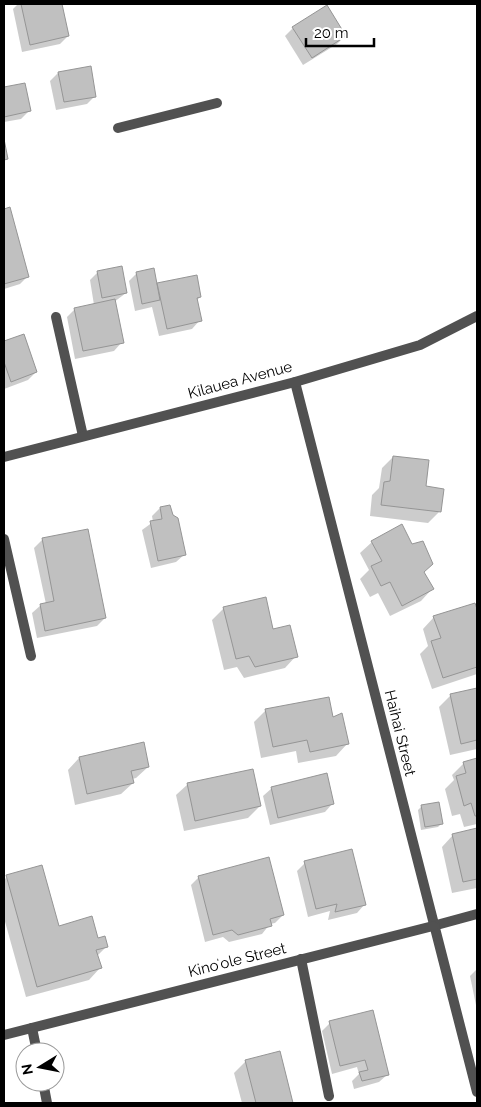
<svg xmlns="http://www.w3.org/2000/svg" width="481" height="1107" font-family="Raleway,sans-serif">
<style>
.shadow{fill:#0003}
.building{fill:#c0c0c0;stroke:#959595}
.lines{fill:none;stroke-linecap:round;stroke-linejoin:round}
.service{stroke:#515151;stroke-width:10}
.minor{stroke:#515151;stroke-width:10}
.tertiary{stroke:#515151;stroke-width:10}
.labels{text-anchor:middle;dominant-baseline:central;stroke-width:4.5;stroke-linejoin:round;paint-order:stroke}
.street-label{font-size:15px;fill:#000;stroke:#fff}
</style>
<rect width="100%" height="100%" fill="#fff"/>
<g class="shadow">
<path d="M18,4H61L68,36L60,44L22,52L13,9Z"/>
<path d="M327,7L345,36L337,44L303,65L285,36L293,28Z"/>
<path d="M58,73L95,96L87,104L56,110L50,81Z"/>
<path d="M24,84L30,110L21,119L4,122V89Z"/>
<path d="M9,209L28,276L20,284L4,289V210Z"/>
<path d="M98,272L126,293L114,302L122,342L114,351L75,359L67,317L75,309L94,305L90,280Z"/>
<path d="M137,273L156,285L196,276L200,297L196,301L200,320L192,329L159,336L152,307L135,311L129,281Z"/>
<path d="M24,336L36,372L28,380L4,389V342Z"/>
<path d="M393,457L424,488L439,512L428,523L370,516L372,495L379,488L382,468Z"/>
<path d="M160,508L185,554L176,562L151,568L142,530L153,522L152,516Z"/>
<path d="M87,531L105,618L97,626L37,638L32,613L41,605L46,604L34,548L42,540Z"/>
<path d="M372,542L423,572L432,589L421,601L390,616L378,593L370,597L360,579L369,570L360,553Z"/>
<path d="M474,604L477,613V674L432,689L420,654L428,646L423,629L434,617Z"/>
<path d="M224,608L273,630L296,656L285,668L244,678L237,667L224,670L212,620Z"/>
<path d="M477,689V749L450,755L439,707L451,695Z"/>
<path d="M266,710L332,719L347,744L336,756L298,763L296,751L261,758L254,722Z"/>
<path d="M79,758L148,767L136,778L132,779L133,783L121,794L75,805L68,770Z"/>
<path d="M477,759V824L464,827L460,814L452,816L445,789L454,780L452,775L464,763Z"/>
<path d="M188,784L260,806L248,818L184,831L176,795Z"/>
<path d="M272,788L333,803L325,812L270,825L263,796Z"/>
<path d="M422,806L441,824L438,827L421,830L418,810Z"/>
<path d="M477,830V888L452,893L442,847L453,835Z"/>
<path d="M305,863L365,904L357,913L328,920L330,911L308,917L297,871Z"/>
<path d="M7,877L58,927L98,940L107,946L97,956L100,968L89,980L26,997L4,918V880Z"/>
<path d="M199,877L283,915L275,923L270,924L262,934L229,942L223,937L205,942L191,885Z"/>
<path d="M477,969V1010L470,976Z"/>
<path d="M330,1023L388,1074L379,1082L354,1089L352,1081L359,1074L357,1067L332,1074L322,1031Z"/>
<path d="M279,1053L292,1103H242L234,1073L246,1061Z"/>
</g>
<g class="building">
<path d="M21,4H62L69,36L30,45Z"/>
<path d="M327,5L346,36L312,58L292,27Z"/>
<path d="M91,66L96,97L64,102L58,72Z"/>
<path d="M25,83L31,111L4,117V87Z"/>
<path d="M4,139L8,159L4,160Z"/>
<path d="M10,207L29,277L4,284V209Z"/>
<path d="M122,266L127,293L102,298L97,271Z"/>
<path d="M154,268L160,300L142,304L136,272Z"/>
<path d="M197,275L201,297L197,298L202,321L167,329L157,283Z"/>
<path d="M115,299L124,343L83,351L74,308Z"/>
<path d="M24,334L37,372L11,382L4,362V341Z"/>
<path d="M393,456L429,460L426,486L444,489L441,512L381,505L384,482L390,481Z"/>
<path d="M170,505L173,515L178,518L186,555L158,561L150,521L162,519L160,507Z"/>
<path d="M402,524L412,544L423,541L433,564L424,572L434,589L402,606L390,582L381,586L371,566L382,561L371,541Z"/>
<path d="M88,529L106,618L45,631L40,604L54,601L42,538Z"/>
<path d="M266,597L273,629L290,625L298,657L255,667L249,656L236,659L223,607Z"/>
<path d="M475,603L477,609V667L443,678L431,641L441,638L433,616Z"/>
<path d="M477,688V740L461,744L450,694Z"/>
<path d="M329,697L333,717L342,713L349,744L310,752L307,740L273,747L265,709Z"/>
<path d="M144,742L149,767L131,771L134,783L87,794L79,757Z"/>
<path d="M477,758V816H475L471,803L464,806L456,776L466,773L463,762Z"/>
<path d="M253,769L261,806L195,821L187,783Z"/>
<path d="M327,773L334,804L278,818L271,787Z"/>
<path d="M439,802L443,824L425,827L421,805Z"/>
<path d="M477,828V879L463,882L452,834Z"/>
<path d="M352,849L366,905L335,912L337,904L316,909L304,861Z"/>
<path d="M269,857L284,915L270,919L272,926L238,935L232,930L213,935L198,876Z"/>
<path d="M42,865L59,926L92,916L98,938L105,936L108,947L96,950L102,968L37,987L6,875Z"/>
<path d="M373,1010L389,1075L362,1081L359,1072L368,1070L365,1060L340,1066L329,1021Z"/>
<path d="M280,1051L293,1103H256L245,1060Z"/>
</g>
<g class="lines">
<g class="service">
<path d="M118,128L217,103"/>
<path d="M56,317L83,436"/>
<path d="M4,539L31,656"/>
<path d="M301,959L329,1096"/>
<path d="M32,1028L37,1052"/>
<path d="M43,1082L47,1103"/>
</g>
<path class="minor" d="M433,926L477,914"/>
<g class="tertiary">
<path d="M295,382L477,1092"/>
<path d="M4,457L295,382L420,345L477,316"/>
<path d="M4,1035L433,926"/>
</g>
</g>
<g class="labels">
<g class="street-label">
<text transform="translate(240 380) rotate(-15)">Kilauea Avenue</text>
<text transform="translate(400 733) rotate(76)">Haihai Street</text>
<text transform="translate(237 960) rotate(-14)">Kinoʻole Street</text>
</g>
</g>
<rect width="481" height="1107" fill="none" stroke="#000000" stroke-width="10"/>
<g transform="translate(40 1067) rotate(260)"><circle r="24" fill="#ffffff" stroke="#999999"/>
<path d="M0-4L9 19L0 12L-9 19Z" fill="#000000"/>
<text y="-8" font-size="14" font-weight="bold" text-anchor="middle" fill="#000000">N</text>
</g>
<path d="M306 38v8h68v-8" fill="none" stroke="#000000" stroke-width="2.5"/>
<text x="314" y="38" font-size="15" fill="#000000" stroke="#ffffff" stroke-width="4" paint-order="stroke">20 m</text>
</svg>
